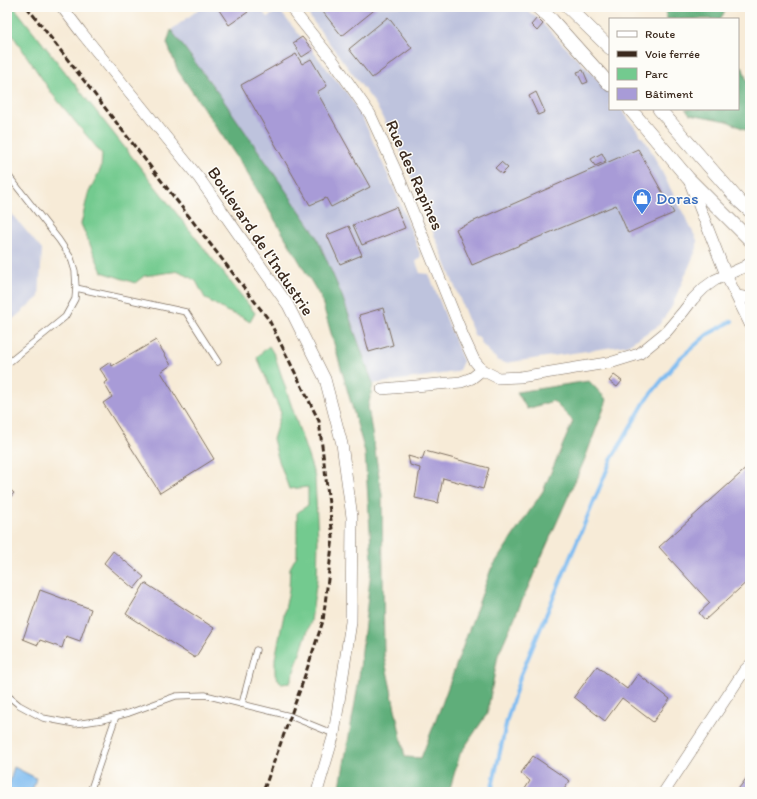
<svg xmlns="http://www.w3.org/2000/svg" width="757" height="799" font-family="Itim,sans-serif">
<style>
.industrial{fill:#bec3dd}
.green{fill:#73ca8f;stroke:#577a56}
.forest{fill:#5eae7a;stroke:#4c6c4c}
.water{fill:#7ebcf1;stroke:#5c7388}
.lines{fill:none;stroke-linecap:round;stroke-linejoin:round}
.stream{stroke:#7ebcf1;stroke-width:4}
.building{fill:#a89bd7}
.service-casing{stroke:#7d6e5f;stroke-width:7}
.minor-casing{stroke:#7d6e5f;stroke-width:12}
.tertiary-casing{stroke:#7d6e5f;stroke-width:14}
.service{stroke:#fff;stroke-width:5.5}
.minor{stroke:#fff;stroke-width:11}
.tertiary{stroke:#fff;stroke-width:13}
.rail{stroke:#3b2a1e;stroke-width:3;stroke-dasharray:6 3;stroke-linecap:butt}
.labels{text-anchor:middle;dominant-baseline:central;stroke-width:3;stroke-linejoin:round;paint-order:stroke}
.street-label{font-size:17px;fill:#3b2a1e;stroke:#fdfcf7}
.shop-label{font-size:17px;fill:#366cbe;stroke:#fdfcf7;text-anchor:start}
</style>
<rect width="100%" height="100%" fill="#fdfcf7"/>
<filter id="ink" filterUnits="userSpaceOnUse"><feTurbulence type="fractalNoise" baseFrequency=".025" numOctaves="2"/><feDisplacementMap in="SourceGraphic" scale="8" xChannelSelector="R" yChannelSelector="G"/><feConvolveMatrix kernelMatrix="1 2 1 2 8 2 1 2 1" color-interpolation-filters="sRGB"/></filter>
<filter id="wash" filterUnits="userSpaceOnUse"><feTurbulence type="fractalNoise" baseFrequency=".012" numOctaves="4" result="noise"/><feDisplacementMap in="SourceGraphic" scale="16" xChannelSelector="R" yChannelSelector="G"/><feGaussianBlur stdDeviation="0.9" result="paint"/><feColorMatrix in="noise" values="0 0 0 0 0 0 0 0 0 0 0 0 0 0 0 0 0 1.4 0 .05"/><feComposite in="paint" operator="in"/></filter>
<g filter="url(#wash)">
<rect width="100%" height="100%" fill="#f7ebd7"/>
<g class="industrial">
<path d="M202,7H259L266,16L268,17L279,10L350,97L364,121L399,200L421,256L416,262L420,273L429,274L463,361L459,370L455,372L373,384L342,296L315,233L221,97L171,30Z"/>
<path d="M320,7H523L537,18L604,86L610,94V109H621L648,145L697,240V248L671,308L658,326L627,345L505,363L499,361L491,354L481,343L479,337H475L401,152L376,105L309,16Z"/>
<path d="M7,208L42,250L39,297L7,324Z"/>
</g>
<g class="green">
<path d="M7,7H14L255,313L250,322L242,317L226,311L205,298L196,281L179,271L144,276L135,283L102,272L81,224L88,194L101,168L102,154L53,95L7,27Z"/>
<path d="M269,346L275,356L315,477L318,541L317,579L311,621L290,683L281,684L275,674V659L289,590L290,568L297,555V513L308,505V487L289,489L278,458L273,439L281,413L257,357Z"/>
</g>
<g class="forest">
<path d="M664,7H728L720,19H667Z"/>
<path d="M171,30L221,97L315,233L342,296L373,384L368,407L382,495L384,656L405,757L421,758L442,704L491,569L543,491L573,421L553,401L527,409L517,392L589,381L607,400L584,461L498,655L487,714L460,754L449,792H339L358,686L372,561L365,452L321,298L243,166L178,71L167,43Z"/>
<path d="M742,66L750,90V132L727,121L690,114L685,109H738V70Z"/>
</g>
<path class="water" d="M14,767L36,778L32,792H7Z"/>
<g class="lines">
<path class="stream" d="M491,792L507,720L520,677L612,458L646,400L679,359L708,334L732,321"/>
</g>
<g id="blocks">
<g class="building">
<path d="M217,7H244L248,12L229,25Z"/>
<path d="M319,7H378L342,36Z"/>
<path d="M388,17L412,48L372,78L349,49Z"/>
<path d="M537,18L543,24L537,31L531,25Z"/>
<path d="M302,37L313,50L302,57L293,43Z"/>
<path d="M296,54L302,64L311,59L327,86L317,92L370,187L331,207L326,198L310,205L241,85Z"/>
<path d="M583,70L588,82L583,84L577,72Z"/>
<path d="M536,92L545,112L538,115L529,96Z"/>
<path d="M638,149L674,213L628,233L616,205L472,265L456,229Z"/>
<path d="M602,153L606,161L595,166L591,159Z"/>
<path d="M501,162L508,168L502,174L495,168Z"/>
<path d="M396,207L405,228L362,245L353,225Z"/>
<path d="M349,226L362,255L340,264L327,235Z"/>
<path d="M383,308L393,345L369,352L359,315Z"/>
<path d="M156,340L171,365L161,372L214,459L160,493L103,403L112,397L104,383L108,381L100,369L110,362L112,366Z"/>
<path d="M614,375L622,381L617,387L609,381Z"/>
<path d="M425,451L489,468L483,489L443,478L438,503L415,498L420,468L410,465L408,456L422,460Z"/>
<path d="M750,465V579L705,620L699,613L710,603L659,547Z"/>
<path d="M7,487L14,493L7,501Z"/>
<path d="M113,551L144,577L134,589L104,563Z"/>
<path d="M145,583L214,628L195,658L126,614Z"/>
<path d="M40,590L91,609L80,641L66,636L62,648L40,640L38,645L23,639Z"/>
<path d="M597,666L627,689L638,674L670,699L653,722L622,698L605,721L574,697Z"/>
<path d="M533,756L570,781L562,792H523L530,781L521,773Z"/>
<path d="M748,776L750,778V792H736Z"/>
</g>
</g>
</g>
<g filter="url(#ink)">
<use href="#blocks" fill-opacity="0" stroke="#7d6e5f" stroke-width="1"/>
<g class="lines">
<defs>
<g id="service">
<path d="M7,174L59,240L71,258L75,271L76,288L75,299L65,317L7,364"/>
<path d="M76,288L186,312L218,362"/>
<path d="M7,695L19,705L43,718L75,724L102,720L129,713L176,696L205,695L290,716L334,734"/>
<path d="M242,704L256,650"/>
<path d="M90,792L116,716"/>
</g>
<g id="minor">
<path d="M62,7L81,32L199,178L288,305L325,379L342,444L352,517L351,622L334,734L317,792"/>
<path d="M292,7L295,13L334,62L370,114L400,180L463,336L474,360L482,370L498,378L520,377L613,362L639,354L666,332L683,312L693,299L704,288L715,280L744,267L750,263"/>
<path d="M689,180L726,275L750,324"/>
<path d="M737,296L750,298"/>
<path d="M382,389L461,382L472,378L482,370"/>
<path d="M664,792L744,671L750,665"/>
</g>
<g id="tertiary">
<path d="M537,7L552,20L610,85"/>
<path d="M568,7L610,48"/>
<path d="M630,109L688,178L750,240"/>
<path d="M659,109L740,202L750,211"/>
</g>
</defs>
<use href="#service" class="service-casing"/>
<use href="#minor" class="minor-casing"/>
<use href="#tertiary" class="tertiary-casing"/>
<use href="#service" class="service"/>
<use href="#minor" class="minor"/>
<use href="#tertiary" class="tertiary"/>
<path class="rail" d="M27,7L269,320L319,421L333,537L323,621L301,687L263,792"/>
</g>
</g>
<defs>
<symbol id="shop-pin" viewBox="-11 -11 22 30"><path d="M0 17L-7.5 6A9.5 9.5 0 1 1 7.5 6Z" fill="#3f7fe0" stroke="#fdfcf7"/><path d="M-5-2.5h2.3a2.7 3.5 0 0 1 5.4 0H5L5.5 6h-11ZM-1.5-2.5h3a1.5 2.3 0 0 0-3 0Z" fill="#fff"/></symbol>
</defs>
<g fill-rule="evenodd">
<use href="#shop-pin" x="631" y="187" width="22" height="30"/>
</g>
<g class="labels">
<g class="street-label">
<text transform="translate(415 175) rotate(66)">Rue des Rapines</text>
<text transform="translate(261 241) rotate(56)">Boulevard de l'Industrie</text>
</g>
<g class="shop-label">
<text x="656" y="198">Doras</text>
</g>
</g>
<rect width="757" height="799" fill="none" stroke="#fdfcf7" stroke-width="24"/>
<rect x="609" y="18" width="130" height="92" fill="#fdfcf7" stroke="#afa8a0"/>
<rect x="617" y="31" width="20" height="6" fill="#ffffff" stroke="#afa8a0"/>
<text x="645" y="38" font-size="12" fill="#3b2a1e">Route</text>
<rect x="617" y="51" width="20" height="6" fill="#3b2a1e" stroke="#afa8a0"/>
<text x="645" y="58" font-size="12" fill="#3b2a1e">Voie ferrée</text>
<rect x="617" y="68" width="20" height="12" fill="#73ca8f" stroke="#afa8a0"/>
<text x="645" y="78" font-size="12" fill="#3b2a1e">Parc</text>
<rect x="617" y="88" width="20" height="12" fill="#a89bd7" stroke="#afa8a0"/>
<text x="645" y="98" font-size="12" fill="#3b2a1e">Bâtiment</text>
</svg>
